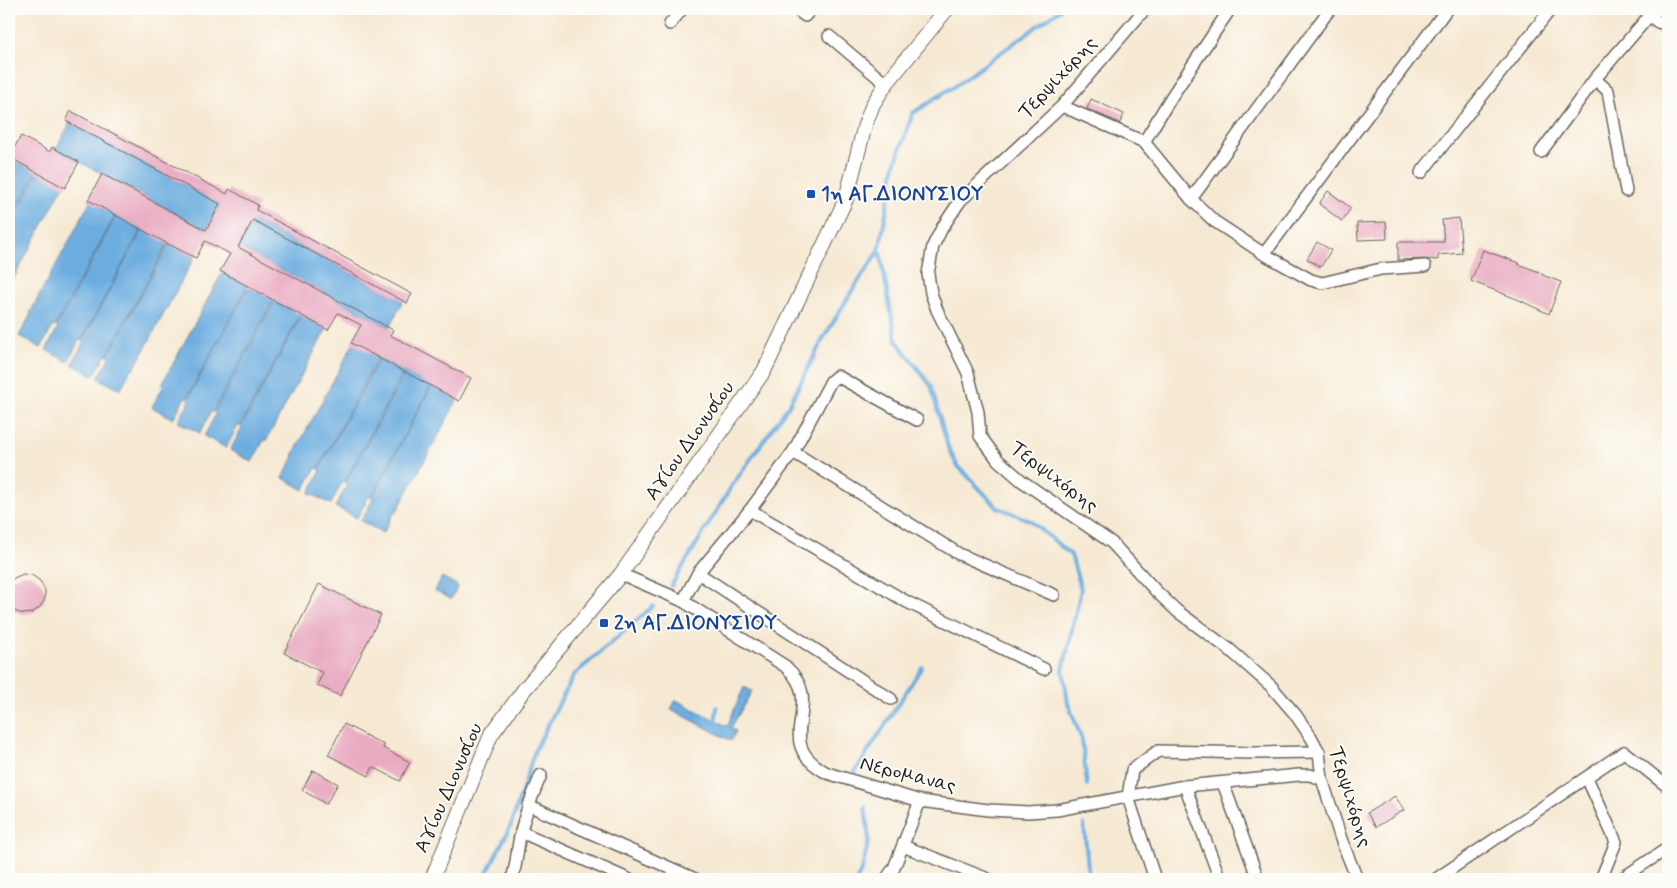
<svg xmlns="http://www.w3.org/2000/svg" width="1677" height="888" font-family="Mynerve,sans-serif">
<style>
.water{fill:#6cade0;stroke:#44647e}
.lines{fill:none;stroke-linecap:round;stroke-linejoin:round}
.stream{stroke:#6cade0;stroke-width:4}
.building{fill:#e9abc2}
.minor-casing{stroke:#68645c;stroke-width:14}
.tertiary-casing{stroke:#68645c;stroke-width:16}
.minor{stroke:#fff;stroke-width:11}
.tertiary{stroke:#fff;stroke-width:14}
.transit-dot{fill:#1a4fb4;stroke:#fdfcf7;stroke-width:2}
.labels{text-anchor:middle;dominant-baseline:central;stroke-width:4;stroke-linejoin:round;paint-order:stroke}
.street-label{font-size:20px;fill:#1c1c1c;stroke:#fdfcf7}
.transit-label{font-size:20px;font-weight:bold;fill:#164399;stroke:#fdfcf7;text-anchor:start}
</style>
<rect width="100%" height="100%" fill="#fdfcf7"/>
<filter id="ink" filterUnits="userSpaceOnUse"><feTurbulence type="fractalNoise" baseFrequency=".02" numOctaves="2"/><feDisplacementMap in="SourceGraphic" scale="10" xChannelSelector="R" yChannelSelector="G"/><feConvolveMatrix kernelMatrix="1 2 1 2 8 2 1 2 1" color-interpolation-filters="sRGB"/></filter>
<filter id="wash" filterUnits="userSpaceOnUse"><feTurbulence type="fractalNoise" baseFrequency=".0096" numOctaves="4" result="noise"/><feDisplacementMap in="SourceGraphic" scale="20" xChannelSelector="R" yChannelSelector="G"/><feGaussianBlur stdDeviation="1.12" result="paint"/><feColorMatrix in="noise" values="0 0 0 0 0 0 0 0 0 0 0 0 0 0 0 0 0 1.4 0 .05"/><feComposite in="paint" operator="in"/></filter>
<g filter="url(#wash)">
<rect width="100%" height="100%" fill="#f6e9d3"/>
<g class="water">
<path d="M70,123L220,204L206,230L56,149Z"/>
<path d="M22,142L32,147L22,165L25,166L35,149L45,154L35,172L36,173L9,224V164L11,159L13,160Z"/>
<path d="M49,156V179L51,180L71,168L61,186L63,187L9,287V227L37,174H39Z"/>
<path d="M101,184V207L103,209L123,196L113,214L115,216L55,326H53L41,348L19,336L31,314L30,313L90,202H91Z"/>
<path d="M127,199L149,211L140,228L141,230L81,341L79,340L68,362L46,350L58,328L56,327L116,216L117,217Z"/>
<path d="M153,213L167,244L107,355L106,354L94,376L72,364L84,342L82,341L142,230L144,231Z"/>
<path d="M253,220L403,301L389,328L238,247Z"/>
<path d="M180,227V250L183,251L202,239L192,257L194,258L134,369L132,368L120,390L98,378L110,357L108,355L168,245H170Z"/>
<path d="M233,256L242,261L233,278L235,280L245,263L255,268L246,286L247,287L187,398L185,397L173,419L152,407L164,385L162,384L222,273L223,274Z"/>
<path d="M259,270L269,275L259,293L262,294L272,277L281,282L272,300L273,301L213,412L211,411L200,433L178,422L190,400L188,398L248,288H250Z"/>
<path d="M286,284L295,289L286,307L288,309L298,291L308,296L298,314L300,316L240,426H238L226,448L204,436L216,414L214,413L274,302H276Z"/>
<path d="M312,299V322L315,323L334,311L324,329L326,330L266,441L264,440L252,462L230,450L242,428L241,427L301,316L302,317Z"/>
<path d="M364,327L386,339L376,357L378,358L318,469L316,468L304,490L283,478L294,456L293,455L353,344L354,345Z"/>
<path d="M390,341L412,353L403,371L404,372L344,483L342,482L331,504L309,493L321,471L319,469L379,359H381Z"/>
<path d="M417,355L416,378L419,380L439,367L429,385L431,386L371,497L369,496L357,518L335,507L347,485L345,483L405,373H407Z"/>
<path d="M443,370V392L445,394L465,382L455,399L457,401L397,511H395L383,533L361,521L373,499L372,498L431,387H433Z"/>
<path d="M442,577L458,586L451,599L435,591Z"/>
<path d="M744,687L752,691L731,728L736,731L731,741L671,709L676,700L727,726Z"/>
</g>
<g class="lines">
<g class="stream">
<path d="M880,252L896,340L931,386L948,447L957,465L997,507L1031,521L1071,555L1081,589L1063,670L1068,703L1082,740L1087,785"/>
<path d="M671,586L733,484L789,405L823,339L852,291L879,251L895,164L913,113L956,85L1061,9"/>
<path d="M715,724L717,707"/>
<path d="M855,772L922,667"/>
<path d="M1084,824L1089,879"/>
<path d="M484,879L511,825L535,750L574,675L653,606"/>
<path d="M857,879L862,869L869,839L865,806"/>
</g>
</g>
<g id="blocks">
<g class="building">
<path d="M1091,99L1124,114L1120,123L1087,109Z"/>
<path d="M71,111L227,194L229,189L258,205L256,210L412,294L407,303L253,220L238,247L393,330L390,335L471,378L459,401L351,343L361,325L338,313L328,330L220,271L230,254L205,241L196,258L166,243L88,200L102,174L206,230L220,204L66,121Z"/>
<path d="M21,136L50,152L52,147L79,162L65,188L9,157Z"/>
<path d="M1328,191L1351,208L1342,221L1319,204Z"/>
<path d="M1459,218L1462,253L1438,255V260L1424,259L1398,260V242H1444L1442,220Z"/>
<path d="M1386,222L1387,239L1358,240L1357,223Z"/>
<path d="M1317,242L1331,250L1321,267L1307,259Z"/>
<path d="M1483,250L1519,263L1518,264L1542,273V275L1561,282L1549,314L1517,299L1471,281Z"/>
<path d="M23,574L32,575L40,581L45,590V599L40,607L32,613L23,614L14,611L9,605V583L14,578Z"/>
<path d="M319,584L381,615L340,696L317,685L323,673L284,653Z"/>
<path d="M344,724L384,745L383,748L410,762L400,781L373,767L369,776L328,755Z"/>
<path d="M313,770L338,784L326,804L302,790Z"/>
<path d="M1395,796L1404,810L1376,827L1367,813Z"/>
</g>
</g>
</g>
<g filter="url(#ink)">
<use href="#blocks" fill-opacity="0" stroke="#68645c" stroke-width="1"/>
<g class="lines">
<defs>
<g id="minor">
<path d="M796,9L805,16L811,9"/>
<path d="M1145,9L1062,106L960,201L942,228L933,246L928,274L931,293L937,310L968,373L978,412L980,436L998,460L1022,481L1112,543L1156,591L1177,611L1230,650L1271,686L1295,714L1311,737L1319,752L1322,779L1341,839L1357,879"/>
<path d="M1230,9L1172,96L1144,142L1191,199L1214,221L1264,254L1311,280L1322,283L1381,269L1425,266"/>
<path d="M670,24L682,9"/>
<path d="M829,36L886,84"/>
<path d="M1595,79L1608,91L1626,191"/>
<path d="M1062,106L1144,142"/>
<path d="M1541,152L1595,79L1650,15L1658,22L1668,25"/>
<path d="M1421,173L1551,9"/>
<path d="M1191,199L1330,9"/>
<path d="M1264,254L1447,9"/>
<path d="M793,452L959,554L1054,595"/>
<path d="M750,510L907,602L1044,669"/>
<path d="M698,573L891,699"/>
<path d="M621,574L683,601L785,666C830,705 767,740 827,773L920,801L988,810L1028,812L1057,810L1185,786L1299,775H1310L1322,779"/>
<path d="M683,601L698,573L750,510L793,452L831,381L837,376L917,420"/>
<path d="M1587,778L1616,842L1601,879"/>
<path d="M1223,783L1258,879"/>
<path d="M1185,786L1220,879"/>
<path d="M528,805L695,879"/>
<path d="M521,832L628,879"/>
<path d="M903,846L988,879"/>
<path d="M512,879C517,864 517,848 521,832C525,812 533,794 541,775"/>
<path d="M886,879L894,868L920,801"/>
<path d="M1155,879L1128,797L1132,770L1158,751L1254,753L1319,752"/>
<path d="M1436,879L1624,752L1668,787"/>
<path d="M1621,879L1668,848"/>
</g>
<g id="tertiary">
<path d="M1646,9L1650,15L1656,9"/>
<path d="M432,879L491,735L523,691L621,574L764,371L846,199L865,125L873,104L886,84L947,9"/>
</g>
</defs>
<use href="#minor" class="minor-casing"/>
<use href="#tertiary" class="tertiary-casing"/>
<use href="#minor" class="minor"/>
<use href="#tertiary" class="tertiary"/>
</g>
</g>
<g class="transit-dot">
<rect x="806" y="189" width="10" height="10" rx="2.5"/>
<rect x="599" y="618" width="10" height="10" rx="2.5"/>
</g>
<g class="labels">
<g class="street-label">
<text transform="translate(1058 78) rotate(-47)">Τερψιχόρης</text>
<text transform="translate(690 441) rotate(-55)">Αγίου Διονυσίου</text>
<text transform="translate(1054 477) rotate(37)">Τερψιχόρης</text>
<text transform="translate(908 775) rotate(14)">Νερομανας</text>
<text transform="translate(449 788) rotate(-66)">Αγίου Διονυσίου</text>
<text transform="translate(1350 797) rotate(73)">Τερψιχόρης</text>
</g>
<g class="transit-label">
<text x="821" y="194">1η ΑΓ.ΔΙΟΝΥΣΙΟΥ</text>
<text x="614" y="623">2η ΑΓ.ΔΙΟΝΥΣΙΟΥ</text>
</g>
</g>
<rect width="1677" height="888" fill="none" stroke="#fdfcf7" stroke-width="30"/>
</svg>
